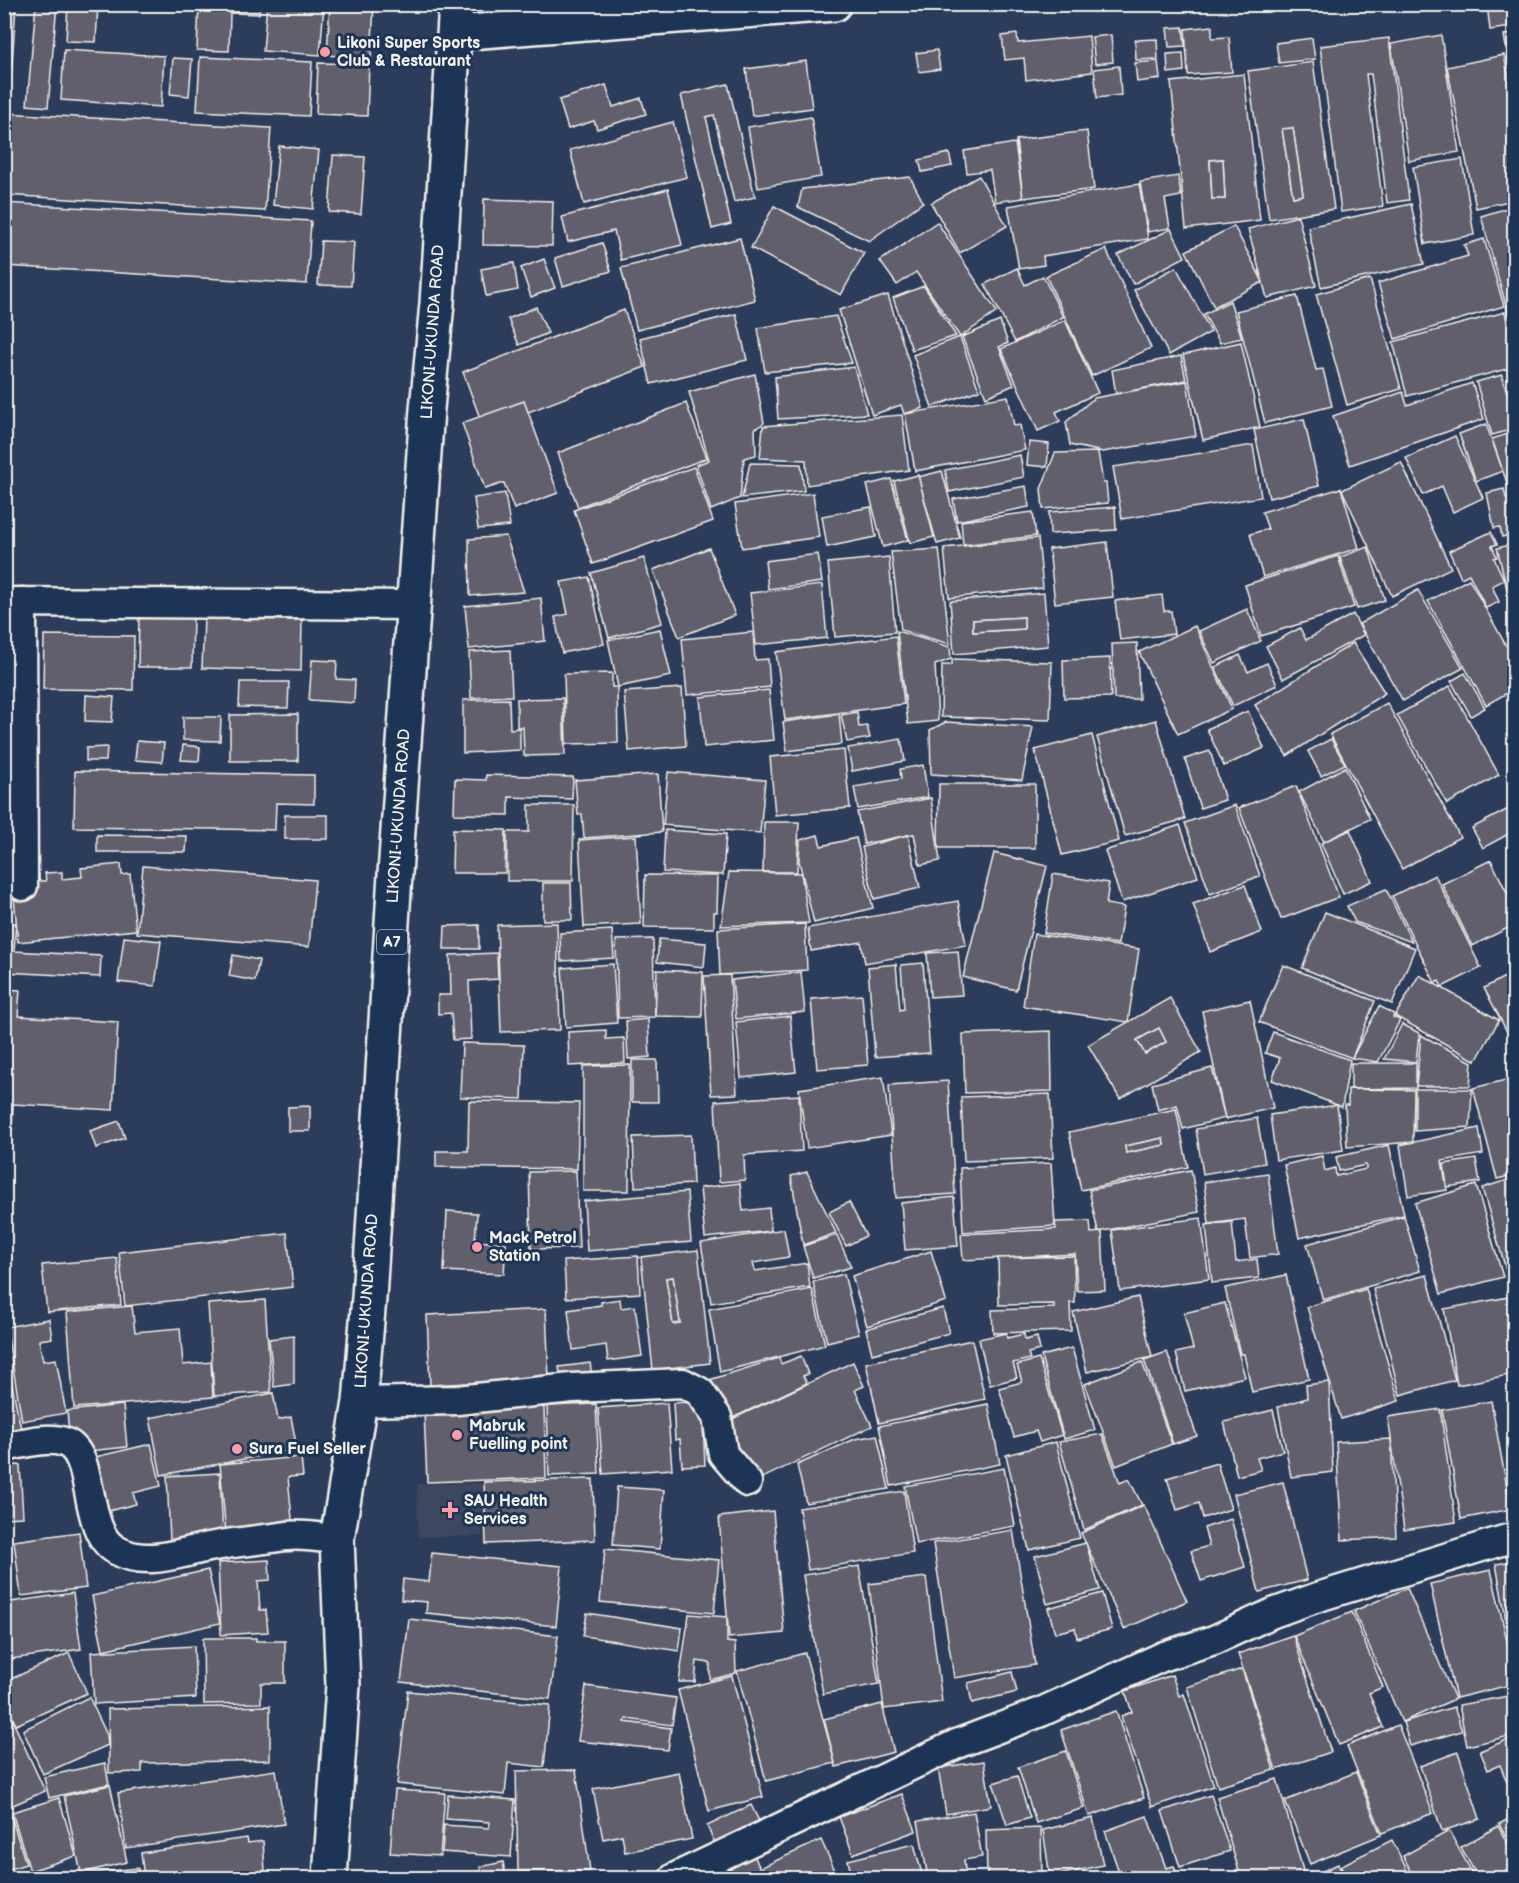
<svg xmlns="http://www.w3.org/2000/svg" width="1519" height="1883" font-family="'Balsamiq Sans',sans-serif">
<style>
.built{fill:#3c4760}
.building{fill:#625f6d;stroke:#f4f1e8;stroke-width:1.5;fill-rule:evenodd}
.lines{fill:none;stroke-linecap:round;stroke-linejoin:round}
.minor-casing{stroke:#f4f1e8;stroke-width:33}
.tertiary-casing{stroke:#f4f1e8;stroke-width:38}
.trunk-casing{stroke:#f4f1e8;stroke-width:38}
.minor{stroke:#1d3557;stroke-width:28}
.tertiary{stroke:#1d3557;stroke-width:33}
.trunk{stroke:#1d3557;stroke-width:33}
.poi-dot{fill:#ff9aa2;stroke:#1d3557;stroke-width:2}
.labels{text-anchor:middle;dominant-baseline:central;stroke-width:6;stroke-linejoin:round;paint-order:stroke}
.shield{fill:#1d3557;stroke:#b4b9bc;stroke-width:1.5}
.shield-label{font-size:15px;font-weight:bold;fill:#f4f1e8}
.poi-label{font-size:16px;font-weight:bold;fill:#f4f1e8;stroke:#1d3557;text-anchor:start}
.street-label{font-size:16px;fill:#f4f1e8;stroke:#1d3557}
</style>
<rect width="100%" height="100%" fill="#2b3d5b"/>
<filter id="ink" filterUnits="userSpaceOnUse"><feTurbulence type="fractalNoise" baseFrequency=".0167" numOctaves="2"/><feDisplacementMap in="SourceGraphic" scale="12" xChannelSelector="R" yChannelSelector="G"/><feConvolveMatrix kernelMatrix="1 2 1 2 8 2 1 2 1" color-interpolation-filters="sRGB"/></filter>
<g filter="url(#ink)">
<path class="built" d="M482,1483V1536L418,1537L417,1484Z"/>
<g class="building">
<path d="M4,4H16L10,94L4,93Z"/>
<path d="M36,4H57L48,107L27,105Z"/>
<path d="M68,4H98L96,42L66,41Z"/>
<path d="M199,4H260L259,14L230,13L229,51L197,50Z"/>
<path d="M267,4H324L320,55L263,51Z"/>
<path d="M330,4H374L371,59L327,55Z"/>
<path d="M1487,4H1508L1511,27L1490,30Z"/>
<path d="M1212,26V38L1229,37L1232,72L1188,75L1185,29Z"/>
<path d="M1183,27L1185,46L1169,47L1167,28Z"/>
<path d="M1017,34L1018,43L1089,36L1092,72L1026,80L1024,58L1005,60L1002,36Z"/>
<path d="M1514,34V97L1504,35Z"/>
<path d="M1111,35L1113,62L1095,64L1092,37Z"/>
<path d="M1441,35L1459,152L1409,161L1391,44Z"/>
<path d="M1312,38L1315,59L1279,63L1276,43Z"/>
<path d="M1389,38L1409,200L1387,203L1371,74H1366L1383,206L1341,212L1320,46Z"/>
<path d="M1157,39L1158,59L1136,60L1135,40Z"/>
<path d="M64,50L164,56L161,107L61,100Z"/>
<path d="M937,50L940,69L919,72L916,53Z"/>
<path d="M1183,53L1184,71L1168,73L1167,54Z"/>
<path d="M1504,55L1514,103V200L1476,208L1447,67Z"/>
<path d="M200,57L312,62L309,116L197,111Z"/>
<path d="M173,58L192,59L189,96L170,94Z"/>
<path d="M806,61L812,108L752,116L746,69Z"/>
<path d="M1158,61L1160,79L1137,82L1135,63Z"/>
<path d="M1313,62L1334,209L1269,219L1248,71ZM1293,128L1303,195L1293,197L1282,129Z"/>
<path d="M318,63L369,64L367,116L316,114Z"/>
<path d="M1119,66L1121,95L1097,98L1094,69Z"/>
<path d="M1244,74L1260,220L1186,229L1171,82ZM1223,159L1225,199H1212L1210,160Z"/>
<path d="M728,84L755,197L734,202L714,115L706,117L731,224L712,229L681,95Z"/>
<path d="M606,85L613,107L641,98L646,114L597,129L594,121L568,129L559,100Z"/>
<path d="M4,113L271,128L265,211L4,195Z"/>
<path d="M811,117L821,177L758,188L748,127Z"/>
<path d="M673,122L687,177L584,204L570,150Z"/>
<path d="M1293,128L1303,195L1293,197L1282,129Z"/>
<path d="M1087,131L1094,189L1023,198L1016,140Z"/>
<path d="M1015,143L1023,198L995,202L990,170L967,173L964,151Z"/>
<path d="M279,146L319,150L313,209L273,205Z"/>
<path d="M949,153L952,166L922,172L919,160Z"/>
<path d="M333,155L365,157L361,214L329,212Z"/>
<path d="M1223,159L1225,199H1212L1210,160Z"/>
<path d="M1462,159L1474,235L1425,244L1413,167Z"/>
<path d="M979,176L1007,226L960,253L931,203Z"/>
<path d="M1178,176L1181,196L1165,199L1170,228L1148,232L1140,182Z"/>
<path d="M910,177L923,202L869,241L798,207L802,189Z"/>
<path d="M1139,184L1148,239L1043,256L1044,265L1019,269L1008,206Z"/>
<path d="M668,189L682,245L621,260L614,231L568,242L562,217Z"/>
<path d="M484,199L553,201L552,246L483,245Z"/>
<path d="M4,203L311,221L307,284L4,266Z"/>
<path d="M1411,204L1424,264L1321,287L1308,227Z"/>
<path d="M774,206L864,253L841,295L751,248Z"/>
<path d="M1514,206V334L1481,216Z"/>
<path d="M1298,216L1316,286L1267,298L1248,229Z"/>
<path d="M937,222L997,312L960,337L916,272L897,285L880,261Z"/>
<path d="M1234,226L1263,282L1214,307L1186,251Z"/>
<path d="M1171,229L1185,257L1133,284L1118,255Z"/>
<path d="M740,238L755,300L637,330L621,268Z"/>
<path d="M1484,239L1504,306L1395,339L1378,283L1468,256L1464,245Z"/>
<path d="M321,241L354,242L351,286L318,285Z"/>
<path d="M602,243L611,271L563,286L555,258Z"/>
<path d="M1106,249L1151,348L1092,376L1046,276Z"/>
<path d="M544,259L555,288L531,297L521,268Z"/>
<path d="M514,263L518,290L486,296L481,269Z"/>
<path d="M1176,267L1211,332L1169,355L1134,290Z"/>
<path d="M1017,268L1025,285L1043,276L1063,317L1015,342L985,284Z"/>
<path d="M1370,279L1401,389L1347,405L1316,294Z"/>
<path d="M924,286L956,336L912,350L893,298Z"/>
<path d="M888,295L923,408L904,414L901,405L872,415L839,310Z"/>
<path d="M1297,296L1316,370L1323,369L1332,406L1265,423L1236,311Z"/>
<path d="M1230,301L1242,338L1220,343L1204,314Z"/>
<path d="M536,307L548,333L519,345L508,319Z"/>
<path d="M624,310L645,367L484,429L463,372Z"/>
<path d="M1505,312L1514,349V367L1407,396L1393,342Z"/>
<path d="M736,314L747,360L651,384L640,338Z"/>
<path d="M836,316L852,363L765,372L758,328Z"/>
<path d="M1065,320L1098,393L1056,412L1060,421L1038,431L1001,349Z"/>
<path d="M1000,321L1008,343L999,347L1014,385L986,397L962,337Z"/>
<path d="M960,337L979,390L932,407L913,355Z"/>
<path d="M1241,342L1260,427L1203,440L1183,355Z"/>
<path d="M1181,356L1186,380L1116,394L1112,370Z"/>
<path d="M854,367L867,414L778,419L775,377Z"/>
<path d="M755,374L764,423L755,429L756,455L744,458L740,498L711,510L696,465L709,460L689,392Z"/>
<path d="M1502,375L1514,417V429L1492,435L1476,382Z"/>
<path d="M1187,381L1196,436L1103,452L1070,445L1066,422L1094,398Z"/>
<path d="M1472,383L1484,419L1350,465L1333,416L1403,392L1407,405Z"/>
<path d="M1008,396L1014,426L1020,425L1025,450L915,471L905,414Z"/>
<path d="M524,401L558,493L514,509L504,483L485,489L462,423Z"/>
<path d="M686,403L707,458L578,507L558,453Z"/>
<path d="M902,415L909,470L807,485L806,460L760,458L763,426Z"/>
<path d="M1304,419L1319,486L1269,498L1254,430Z"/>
<path d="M1486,424L1503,471L1476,481L1459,434Z"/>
<path d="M1514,432V488L1509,489L1492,439Z"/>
<path d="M1455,436L1483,498L1453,512L1442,486L1423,495L1406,458Z"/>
<path d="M1029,442L1049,444L1047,467L1027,465Z"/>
<path d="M1253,445L1261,497L1122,519L1113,467Z"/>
<path d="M1098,452L1103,483H1106L1108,503L1043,509L1041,489L1055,453Z"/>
<path d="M1020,455L1024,477L949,492L945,470Z"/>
<path d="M1401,462L1451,568L1392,596L1342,490Z"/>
<path d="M750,463L801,464L804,491L742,498Z"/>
<path d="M694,467L713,521L593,564L574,510Z"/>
<path d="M942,471L960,538L937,544L918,477Z"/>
<path d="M918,475L934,537L910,543L894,481Z"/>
<path d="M891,479L908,540L883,547L867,485Z"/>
<path d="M1026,486L1029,507L957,521L953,499Z"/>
<path d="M1341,488L1359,548L1263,577L1250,534L1268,529L1262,512Z"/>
<path d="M1504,489L1506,498L1514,496V534L1502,537L1500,527L1494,528L1487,493Z"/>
<path d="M505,493L510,526L478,529L474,498Z"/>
<path d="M813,493L819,537L742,548L735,504Z"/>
<path d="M871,507L876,537L827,547L822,516Z"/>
<path d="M1115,507L1116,530L1050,534L1049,512Z"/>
<path d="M1033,512L1036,536L963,545L961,521Z"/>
<path d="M1491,532L1497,544L1492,546L1497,557L1494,558L1504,580L1492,586L1499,602L1486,608L1469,574L1461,578L1449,551Z"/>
<path d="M506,536L524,592L470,596L469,539Z"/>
<path d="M1038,538L1043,588L949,598L944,548Z"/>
<path d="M1107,542L1113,597L1055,603L1049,549Z"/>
<path d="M1514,544V618L1497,548Z"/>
<path d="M1368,547L1385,600L1357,609L1340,557Z"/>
<path d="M709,548L735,615L679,637L653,570Z"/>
<path d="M939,549L950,644L901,630L891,552Z"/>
<path d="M818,554L822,582L768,589L765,561Z"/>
<path d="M1338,556L1354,607L1261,636L1245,585Z"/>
<path d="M889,557L895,632L835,637L828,563Z"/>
<path d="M644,558L662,623L609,638L591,573Z"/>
<path d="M589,577L604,644L562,653L555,617L568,614L561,582Z"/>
<path d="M1469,579L1514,660V689L1486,705L1428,601Z"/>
<path d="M822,585L827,638L756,645L750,593Z"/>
<path d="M1418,590L1463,668L1403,701L1359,624Z"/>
<path d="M1044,593L1048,646L954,654L950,601ZM1024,617V629L973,632V620Z"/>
<path d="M1162,595L1164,611H1171L1174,634L1120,640L1115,601Z"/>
<path d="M541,598L545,641L469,649L465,606Z"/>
<path d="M1247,609L1261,641L1214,663L1199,631Z"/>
<path d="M139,614L193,615L192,667H138Z"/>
<path d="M1353,614L1364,635L1283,679L1266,646L1300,628L1306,640Z"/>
<path d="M1024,617V629L973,632V620Z"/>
<path d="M204,618L302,620L301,671L202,668Z"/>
<path d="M1195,626L1232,709L1178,734L1139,652Z"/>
<path d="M660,629L671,676L618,687L608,640Z"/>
<path d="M897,631L950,647L951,659L935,665L938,721L908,724Z"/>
<path d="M753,632L755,660L768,659L770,687L687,695L682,639Z"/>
<path d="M44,635L134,636L133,690L43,689Z"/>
<path d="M896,636L904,704L785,720L776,652Z"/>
<path d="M1137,643L1139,699H1114L1112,644Z"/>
<path d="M1353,643L1385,693L1287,756L1255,705Z"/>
<path d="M510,650L512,696L471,698L469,652Z"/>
<path d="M1240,655L1248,672L1267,663L1277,685L1233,706L1215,667Z"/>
<path d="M1110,658L1111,697L1064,698L1063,660Z"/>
<path d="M952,659L1052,662L1050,720L941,717L942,665H952Z"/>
<path d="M312,660L337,661L336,679L355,680L354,703L309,700Z"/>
<path d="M612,673V687H617L618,743L566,744L564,674Z"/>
<path d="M1465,673L1485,708L1471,716L1451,681Z"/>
<path d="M240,682H289L288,708L239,707Z"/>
<path d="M1450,686L1499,775L1447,804L1397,715Z"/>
<path d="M682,688L686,746L629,751L624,692Z"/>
<path d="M769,690L774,740L704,747L700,697Z"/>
<path d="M86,695L114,697L112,722L85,721Z"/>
<path d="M563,698L565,755L524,756L523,727H517V699Z"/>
<path d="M509,699L510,729L520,728V750L463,753V700Z"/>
<path d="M1387,703L1460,837L1402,869L1330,734Z"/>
<path d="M1248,711L1264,748L1224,766L1207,729Z"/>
<path d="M857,712L859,727L867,726L870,738L847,742L841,715Z"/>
<path d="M298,714V761H230V715Z"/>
<path d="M839,714L842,744L787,751L783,722Z"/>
<path d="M183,717H221L220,741L183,740Z"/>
<path d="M1156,720L1185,819L1125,836L1097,737Z"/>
<path d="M946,722L1033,727L1022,780L931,774L930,730Z"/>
<path d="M4,730H15L12,779H4Z"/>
<path d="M1092,735L1119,841L1062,855L1035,750Z"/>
<path d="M901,739L905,761L852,771L848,748Z"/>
<path d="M1331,739L1345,764L1321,776L1308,751Z"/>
<path d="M137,741L164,743L162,762L135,760Z"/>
<path d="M183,745L200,747L199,761L181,760Z"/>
<path d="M107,747L106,761H86V748Z"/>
<path d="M844,750L850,808L775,815L770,757Z"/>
<path d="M1210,751L1225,800L1200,808L1185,759Z"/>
<path d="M923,765L928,797L858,809L854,787L901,779L900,769Z"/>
<path d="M1345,767L1370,819L1324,842L1299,792Z"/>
<path d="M75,771L314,775V804L276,803L275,830L74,827Z"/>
<path d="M668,772L765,780L760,833L663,825Z"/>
<path d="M658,774L662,832L584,838L582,814L578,815L575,780Z"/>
<path d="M486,775L573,777L572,799L509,797V815L454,814L455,779L486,780Z"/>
<path d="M4,784H15L14,829H4Z"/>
<path d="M939,784H1035V848H938Z"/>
<path d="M1296,786L1339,897L1281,919L1239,808Z"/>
<path d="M931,798L940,861L920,865L914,834L864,844L857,812Z"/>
<path d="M529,805H574L573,881H507V832H529Z"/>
<path d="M1235,805L1260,876L1210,894L1185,823Z"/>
<path d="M1514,806V831L1483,848L1472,828Z"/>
<rect x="285" y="815" width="43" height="24"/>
<path d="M764,822H799L797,872H763Z"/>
<path d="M1180,825L1198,877L1122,902L1105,851Z"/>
<path d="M453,829L506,830L505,873H452Z"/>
<path d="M665,830L726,834L723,875L663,872Z"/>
<path d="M1350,830L1372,881L1343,894L1321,843Z"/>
<rect x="4" y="834" width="7" height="40"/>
<path d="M97,835L187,836L186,852H97Z"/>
<path d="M818,835L821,846L856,838L873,908L814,923L799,861L800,840Z"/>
<path d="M908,835L920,888L874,899L862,847Z"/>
<path d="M636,836L641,924L584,927L579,840Z"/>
<path d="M994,853L1047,866L1016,990L963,977Z"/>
<path d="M1491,860L1514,907V925L1472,946L1442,884Z"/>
<path d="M121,864L122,875L130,874L136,930L18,942L13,885L21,875L39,874V881H46L45,873L62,872V879L82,877L81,868Z"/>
<path d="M143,866L315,880L309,947L137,933Z"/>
<path d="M729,872L801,873L809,923L721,926Z"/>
<path d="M1053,874L1109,883L1106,904L1124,907L1118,944L1044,933Z"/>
<path d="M645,875L718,876L717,912H714V928L644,927Z"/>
<path d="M1435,875L1481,968L1442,987L1439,981L1435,983L1392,896Z"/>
<path d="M543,883H571L572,920H543Z"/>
<path d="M1245,885L1262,932L1210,952L1193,904Z"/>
<path d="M1386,889L1412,942L1355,922L1347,906Z"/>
<path d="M958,901L966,945L865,963L861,942L811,951L808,928Z"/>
<path d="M1325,912L1415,948L1392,1004L1302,968Z"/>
<path d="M4,922L16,923L14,951L101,956L100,977L4,972Z"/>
<path d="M557,923L560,1030L501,1032L497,925Z"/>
<path d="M805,924L807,970L720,975L718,929Z"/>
<path d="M479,925V949H444L445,926Z"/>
<path d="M612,930L614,958L561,961L560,933Z"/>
<path d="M1034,934L1139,949L1128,1022L1023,1006Z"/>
<path d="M124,937L161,941L155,986L118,982Z"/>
<path d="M653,939L655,1017L618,1018L616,940Z"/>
<path d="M659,939L706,943L704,967L657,962Z"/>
<path d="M958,951L962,995L930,997L927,953Z"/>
<path d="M497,953L498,979L469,981L471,1039L453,1040L451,1013L438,1014V995H451L450,955Z"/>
<path d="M233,955L259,960L255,981L229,976Z"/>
<path d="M923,963L930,1053L875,1057L868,967L896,964L900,1010L904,1009L901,965Z"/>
<path d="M613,964L617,1023L566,1027L562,968Z"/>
<path d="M1283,965L1375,1001L1352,1058L1259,1022Z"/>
<path d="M657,970L703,972L702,1017L655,1016Z"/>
<path d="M801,972L805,1012L736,1019L732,980Z"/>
<path d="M1514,972V1045L1484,988Z"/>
<path d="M730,975L737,1094L711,1095L704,976Z"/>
<path d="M1419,975L1499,1020L1476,1061L1395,1016Z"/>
<path d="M4,989L20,990L18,1016L118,1022L113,1110L13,1104L12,1128H4Z"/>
<path d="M862,995L868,1065L817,1069L811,999Z"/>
<path d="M1170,998L1201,1052L1120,1099L1088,1045ZM1159,1028L1166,1042L1145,1054L1137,1040Z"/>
<path d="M1250,1000L1273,1108L1225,1119L1202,1011Z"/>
<path d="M1379,1006L1394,1014L1393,1017L1400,1020L1378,1062L1352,1058Z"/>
<path d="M790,1016L796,1072L741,1078L736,1022Z"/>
<path d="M648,1019L650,1057L628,1059L626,1021Z"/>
<path d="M1402,1024L1419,1033L1416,1062L1384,1059Z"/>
<path d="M1159,1028L1166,1042L1145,1054L1137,1040Z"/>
<path d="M606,1030V1039L624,1038L625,1063L569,1066L568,1032Z"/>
<path d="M1051,1031L1052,1091L965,1093L963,1034Z"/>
<path d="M1273,1032L1350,1060L1342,1107L1272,1080L1280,1058L1265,1053Z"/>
<path d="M1421,1035L1472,1062L1470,1086H1416Z"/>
<path d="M462,1043L524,1045L522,1099L460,1097Z"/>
<path d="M632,1060H657L658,1102H632Z"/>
<path d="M1351,1063H1416V1088L1351,1089Z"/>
<path d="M630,1065L629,1191H583V1066Z"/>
<path d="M1212,1068L1225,1118L1183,1129L1177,1105L1158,1110L1152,1084Z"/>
<path d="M883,1077L891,1135L807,1148L799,1089Z"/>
<path d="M1514,1078V1175L1497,1179L1473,1088Z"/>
<path d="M948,1081L955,1194L896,1198L889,1085Z"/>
<path d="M1348,1089L1414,1090L1413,1142L1347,1147L1345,1105H1348Z"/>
<path d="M1415,1089H1472L1470,1127L1415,1131Z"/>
<path d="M1050,1094L1053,1158L964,1161L961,1097Z"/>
<path d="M799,1095L802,1151L744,1155L745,1180L719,1182L715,1101Z"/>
<path d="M469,1101L579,1103L577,1169L436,1167V1151H468Z"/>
<path d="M1337,1105L1343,1150L1276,1160L1270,1115Z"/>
<path d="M310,1106V1131H288V1107Z"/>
<path d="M1176,1109L1188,1167L1081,1190L1069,1132ZM1163,1138L1164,1145L1126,1153L1125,1146Z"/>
<path d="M1257,1118L1265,1163L1203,1174L1196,1129Z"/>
<path d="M119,1121L125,1138L96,1148L90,1131Z"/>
<path d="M1479,1128L1483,1154L1442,1161L1447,1190L1408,1196L1400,1145Z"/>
<path d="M691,1135L693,1184L635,1187L633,1137Z"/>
<path d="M1163,1138L1164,1145L1126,1153L1125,1146Z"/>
<path d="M1389,1145L1404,1215L1299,1238L1284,1165L1322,1156L1325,1171L1335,1168L1336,1176L1366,1169V1165L1339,1171L1336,1157Z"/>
<path d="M1476,1159L1480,1182L1447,1187L1444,1164Z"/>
<path d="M1051,1163L1055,1226L963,1232L960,1168Z"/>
<path d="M1191,1170L1199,1212L1098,1232L1089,1190Z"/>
<path d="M576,1171L579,1248L531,1249L529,1172Z"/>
<path d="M807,1172L836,1233L803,1245L791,1176Z"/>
<path d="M1268,1173L1278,1254L1250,1258L1245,1219L1209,1224L1204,1182Z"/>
<path d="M1514,1178V1271L1507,1273L1482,1188Z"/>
<path d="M740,1183L743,1211L769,1208L771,1231L705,1238L700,1188Z"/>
<path d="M1476,1185L1503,1277L1441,1294L1415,1203Z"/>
<path d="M687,1192L691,1242L587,1251L584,1201Z"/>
<path d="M954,1197L958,1246L905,1250L901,1203Z"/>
<path d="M849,1202L866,1236L846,1246L829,1212Z"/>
<path d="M447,1211L477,1213L475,1241L506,1243L504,1274L444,1271Z"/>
<path d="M1404,1216L1420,1271L1323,1300L1307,1244Z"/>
<path d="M1201,1218L1209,1279L1120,1291L1112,1230Z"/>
<path d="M1090,1221L1091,1233L1102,1232L1105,1290L1077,1291L1075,1254L963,1260L961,1234L1056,1229L1055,1222Z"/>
<path d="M1232,1222L1236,1262L1257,1259L1259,1278L1212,1283L1206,1225Z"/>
<path d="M784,1229L789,1257L753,1263L755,1271L807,1263L810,1287L711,1303L701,1243Z"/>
<path d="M287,1233L293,1287L125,1306L119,1252Z"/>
<path d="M837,1235L851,1267L813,1278L803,1246Z"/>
<path d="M698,1250L710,1363L653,1370L641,1257ZM673,1277L680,1323L673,1324L666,1278Z"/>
<path d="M931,1251L946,1301L867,1326L852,1276Z"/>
<path d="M638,1256L640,1293L566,1298L564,1261Z"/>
<path d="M1074,1256L1075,1303H1070L1071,1331L993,1333L992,1310L1054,1308V1304L999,1305L998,1258Z"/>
<path d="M117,1258L121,1305L47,1312L42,1265Z"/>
<path d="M844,1274L859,1334L827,1342L813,1282Z"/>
<path d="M1286,1275L1309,1379L1252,1392L1244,1354H1240L1225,1288Z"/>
<path d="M1427,1275L1455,1380L1400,1395L1373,1289Z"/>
<path d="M673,1277L680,1323L673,1324L666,1278Z"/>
<path d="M812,1289L825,1345L720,1372L709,1309Z"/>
<path d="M1366,1289L1399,1401L1341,1419L1307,1307Z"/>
<path d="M1138,1297L1152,1357L1087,1372L1073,1312Z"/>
<path d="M1509,1297L1514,1331V1374L1457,1385L1444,1309Z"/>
<path d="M620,1299L621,1308L635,1306L642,1356L608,1361L606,1345L573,1350L568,1310L601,1305V1302Z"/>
<path d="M265,1300L271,1392L214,1396L208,1304Z"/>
<path d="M1225,1303L1245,1377L1185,1391L1176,1353L1193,1349L1184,1313Z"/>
<path d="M132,1306L135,1332L180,1328L183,1365L211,1362L213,1397L74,1408L67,1312Z"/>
<path d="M943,1308L949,1333L872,1354L866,1329Z"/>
<path d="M546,1309L549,1379L430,1385L427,1315Z"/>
<path d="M49,1319L52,1338L39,1340L43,1361L56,1359L66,1413L22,1421L6,1327Z"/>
<path d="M1006,1333L1007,1338L1024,1334L1025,1340L1037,1337L1040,1350L1028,1353L1030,1359L1013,1363L1017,1378L990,1385L979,1339Z"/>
<path d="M294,1336V1384L274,1387L269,1339Z"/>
<path d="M972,1340L985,1399L879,1423L866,1363Z"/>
<path d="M4,1343L21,1429L4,1432Z"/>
<path d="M1072,1348L1095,1430L1064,1439L1041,1356Z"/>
<path d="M1167,1352L1197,1436L1173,1444L1144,1360Z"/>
<path d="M801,1356L808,1374L803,1376L807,1383L722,1423L706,1381L779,1358L781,1364Z"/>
<path d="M1039,1359L1062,1435L1040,1442L1036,1431L1014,1437L999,1388L1022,1382L1017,1365Z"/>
<path d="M853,1362L864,1386L855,1390L872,1426L754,1482L726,1422Z"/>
<path d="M1142,1362L1172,1444L1116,1466L1085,1384Z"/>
<path d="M590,1363L592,1376L561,1380L559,1367Z"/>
<path d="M1329,1382L1333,1472L1291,1477L1278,1407L1307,1398L1306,1385Z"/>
<path d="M273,1393L278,1420L291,1417L297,1449L161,1475L150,1418Z"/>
<path d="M702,1401L705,1465L682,1466L680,1439L675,1440L673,1403Z"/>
<path d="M1491,1401L1511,1509L1461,1519L1442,1410Z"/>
<path d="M667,1403L672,1469L603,1474L598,1408Z"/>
<path d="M596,1404L599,1474L549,1476L547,1406Z"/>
<path d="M988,1404L1000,1464L891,1486L879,1426Z"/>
<path d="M123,1405L127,1447L89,1451L88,1443L70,1445L67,1411Z"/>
<path d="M544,1407L546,1478L427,1482L424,1411Z"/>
<path d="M1440,1409L1456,1522L1404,1530L1388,1417Z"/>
<path d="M1273,1410L1283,1451L1257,1458L1261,1470L1237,1476L1224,1422Z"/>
<path d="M1102,1434L1120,1483L1129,1479L1142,1505L1084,1530L1059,1442Z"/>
<path d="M877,1435L889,1489L806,1503L797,1465L855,1439Z"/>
<path d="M1391,1439L1396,1537L1342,1540L1336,1442Z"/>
<path d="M1056,1442L1080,1538L1029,1550L1006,1455Z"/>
<path d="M151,1444L161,1486L133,1493L136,1504L108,1511L95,1457Z"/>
<path d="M301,1457L303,1476L288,1477L293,1529L226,1535L220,1464Z"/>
<path d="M1217,1463L1231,1509L1203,1518L1199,1503L1177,1510L1167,1478Z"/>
<path d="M20,1465L23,1517L4,1518V1466Z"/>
<path d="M1004,1468L1015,1526L916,1544L905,1486Z"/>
<path d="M220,1473L223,1538L170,1541L167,1476Z"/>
<path d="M593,1479L595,1540L486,1544L484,1482Z"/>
<path d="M1283,1482L1307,1580L1259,1592L1234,1494Z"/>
<path d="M617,1487L664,1490L660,1549L613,1545Z"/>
<path d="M904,1491L913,1553L808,1570L799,1508Z"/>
<path d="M1144,1505L1187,1601L1124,1629L1081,1533Z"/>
<path d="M773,1511L784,1633L729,1638L719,1517Z"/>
<path d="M1231,1519L1245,1567L1201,1581L1191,1551L1209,1546L1204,1528Z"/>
<path d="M1013,1530L1035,1665L954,1678L933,1543Z"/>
<path d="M79,1532L86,1588L21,1596L14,1541Z"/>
<path d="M1086,1543L1100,1590L1047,1604L1035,1556Z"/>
<path d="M605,1549L719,1560L714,1613L600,1602Z"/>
<path d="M432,1553L562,1566L556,1626L426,1613L427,1602L401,1600L403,1579L429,1582Z"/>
<path d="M269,1560L270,1580L258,1581L260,1610H266L268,1632L221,1635L218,1563Z"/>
<path d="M1514,1561V1624L1507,1626L1496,1564Z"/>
<path d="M859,1566L879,1684L823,1694L803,1575Z"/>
<path d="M208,1570L220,1623L103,1650L92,1596Z"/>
<path d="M1491,1570L1514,1672V1684L1456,1698L1430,1584Z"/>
<path d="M926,1577L942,1702L884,1709L869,1584Z"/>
<path d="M1407,1588L1455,1699L1402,1722L1354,1611Z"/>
<path d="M73,1593L81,1649L4,1660V1603Z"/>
<path d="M1102,1593L1112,1629L1077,1638L1075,1628L1055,1633L1048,1608Z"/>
<path d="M1352,1612L1383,1687L1369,1693L1383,1727L1339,1745L1294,1636Z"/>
<path d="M587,1613L682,1628L679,1651L583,1636Z"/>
<path d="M689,1614L727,1617V1642L735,1643L736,1673L710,1680V1663L697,1661L695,1682H679Z"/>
<path d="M409,1619L558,1636L550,1699L401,1682Z"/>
<path d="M1293,1635L1331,1752L1276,1770L1238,1654Z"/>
<path d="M203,1638H256V1641H285V1683H261V1703L204,1704Z"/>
<path d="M194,1646L196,1698L94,1704L91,1652Z"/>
<path d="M69,1653L87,1693L16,1725L4,1699V1682Z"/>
<path d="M805,1653L835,1763L766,1781L737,1671Z"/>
<path d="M1242,1669L1274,1770L1218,1787L1187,1687Z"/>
<path d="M1012,1672L1017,1692L972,1703L968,1683Z"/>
<path d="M1172,1675L1179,1696L1184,1694L1214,1786L1152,1807L1121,1716L1132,1712L1125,1691Z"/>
<path d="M732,1676L763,1797L709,1811L678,1690Z"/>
<path d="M586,1686L676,1698L672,1725L626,1719L625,1722L671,1728L668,1750L578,1741Z"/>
<path d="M408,1691L550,1705L544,1767L508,1763L505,1795L397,1784Z"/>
<path d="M1514,1695V1735L1467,1746L1459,1705Z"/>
<path d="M89,1697L107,1735L108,1745L43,1774L23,1730Z"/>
<path d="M4,1702L45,1791L4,1809Z"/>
<path d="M882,1704L894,1752L836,1767L824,1719Z"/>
<path d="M270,1706V1760L142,1763V1772L109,1773L108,1709Z"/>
<path d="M1454,1707L1462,1731L1410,1746L1403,1722Z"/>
<path d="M1116,1711L1144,1798L1089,1816L1061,1730Z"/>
<path d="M1398,1725L1433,1813L1382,1833L1347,1746Z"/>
<path d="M1511,1738L1514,1746V1793L1512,1794L1500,1765L1488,1770L1480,1751Z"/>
<path d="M1066,1751L1084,1808L1036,1823L1018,1767Z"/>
<path d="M1458,1752L1480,1819L1442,1831L1420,1766Z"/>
<path d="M984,1761L991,1806L946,1814L938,1768Z"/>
<path d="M105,1763L109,1784L49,1798L44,1777Z"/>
<path d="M276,1770L284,1824L126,1848L118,1793Z"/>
<path d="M576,1770L590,1871H518L516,1771Z"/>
<path d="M679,1772L692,1839L625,1852L622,1835L603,1839L593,1789Z"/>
<path d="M1356,1772L1381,1835L1310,1864L1285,1801Z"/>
<path d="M1017,1776L1030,1818L1007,1825L993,1783Z"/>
<path d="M1277,1779L1304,1874L1288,1878H1241L1217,1797Z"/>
<path d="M110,1785L127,1862L81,1873L64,1796Z"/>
<path d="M395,1790L445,1793L440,1856L390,1853Z"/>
<path d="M902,1794L916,1831L853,1854L839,1817Z"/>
<path d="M448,1795L515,1800L511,1857L442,1852L444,1825L489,1828L490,1822L446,1819Z"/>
<path d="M1211,1795L1230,1851L1180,1867L1162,1811Z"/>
<path d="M59,1798L76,1856L30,1871L12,1812Z"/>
<path d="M751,1805L761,1825L717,1847L707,1826Z"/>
<path d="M974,1812L982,1857L964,1860L966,1878H928L918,1821Z"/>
<path d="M11,1816L26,1864L4,1871V1818Z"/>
<path d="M1147,1816L1166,1868L1174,1866L1178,1878H1121L1105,1831Z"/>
<path d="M1514,1816V1852L1499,1824Z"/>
<path d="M1093,1818L1103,1865L1050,1877L1043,1830Z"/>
<path d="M1498,1826L1514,1856V1878H1478L1461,1847Z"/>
<path d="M1041,1828L1042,1878H987L986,1830Z"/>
<path d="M1449,1831L1475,1878H1415L1403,1856Z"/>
<path d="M247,1838L248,1843L263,1841L265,1871L258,1872L259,1878H144L141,1853Z"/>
<path d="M821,1840L838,1877L767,1878L762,1867Z"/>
<path d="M1392,1840L1411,1878H1347L1340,1866Z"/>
<path d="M914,1844L923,1878H852L848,1860Z"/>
<path d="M754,1855L764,1878H712L710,1875Z"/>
<path d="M503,1862L506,1878H454V1876L481,1871L480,1867Z"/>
<path d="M1338,1864L1345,1878H1308Z"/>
<path d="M138,1868L139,1878H42Z"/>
</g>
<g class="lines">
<defs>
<g id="minor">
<path d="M4,602L413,605"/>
<path d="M22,602L23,886"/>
<path d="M360,1402L457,1400L572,1388L683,1383L700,1392L717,1417L723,1454L747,1482"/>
<path d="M4,1447C22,1444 46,1436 64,1442C97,1453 81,1530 116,1550C146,1567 178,1553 209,1547C234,1542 261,1540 287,1536C304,1534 320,1538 337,1539"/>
<path d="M674,1878L959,1743L1041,1712L1164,1656L1214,1640L1273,1613L1318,1597L1514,1537"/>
</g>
<path id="tertiary" d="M456,33L834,4"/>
<path id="trunk" d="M330,1878L343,1685L337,1539L360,1402L369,1298L395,874L427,409L437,303L456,4"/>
</defs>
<use href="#minor" class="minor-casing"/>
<use href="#tertiary" class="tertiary-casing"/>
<use href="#trunk" class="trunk-casing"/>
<use href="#minor" class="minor"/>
<use href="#tertiary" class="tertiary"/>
<use href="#trunk" class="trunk"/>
</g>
</g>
<g class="poi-dot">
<circle cx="325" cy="52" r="6"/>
<circle cx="477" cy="1247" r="6"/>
<circle cx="457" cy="1435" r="6"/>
<circle cx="237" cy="1449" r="6"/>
<path d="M447 1501h6v6h6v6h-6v6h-6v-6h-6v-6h6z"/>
</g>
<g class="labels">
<rect class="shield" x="377" y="930" width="30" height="24" rx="4.5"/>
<g class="shield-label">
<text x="392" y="942">A7</text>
</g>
<g class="poi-label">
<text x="337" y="43">Likoni Super Sports<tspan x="337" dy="18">Club &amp; Restaurant</tspan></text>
<text x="489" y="1238">Mack Petrol<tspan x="489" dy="18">Station</tspan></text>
<text x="469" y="1426">Mabruk<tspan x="469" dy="18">Fuelling point</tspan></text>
<text x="249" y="1449">Sura Fuel Seller</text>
<text x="464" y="1501">SAU Health<tspan x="464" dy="18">Services</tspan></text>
</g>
<g class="street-label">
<text transform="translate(433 332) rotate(-86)">LIKONI-UKUNDA ROAD</text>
<text transform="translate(399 816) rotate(-86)">LIKONI-UKUNDA ROAD</text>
<text transform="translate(367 1301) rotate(-86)">LIKONI-UKUNDA ROAD</text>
</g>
</g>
<rect width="1519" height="1883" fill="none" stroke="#1d3557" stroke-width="24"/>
<rect x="12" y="12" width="1495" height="1859" fill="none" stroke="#f4f1e8" stroke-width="2" filter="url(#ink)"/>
</svg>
